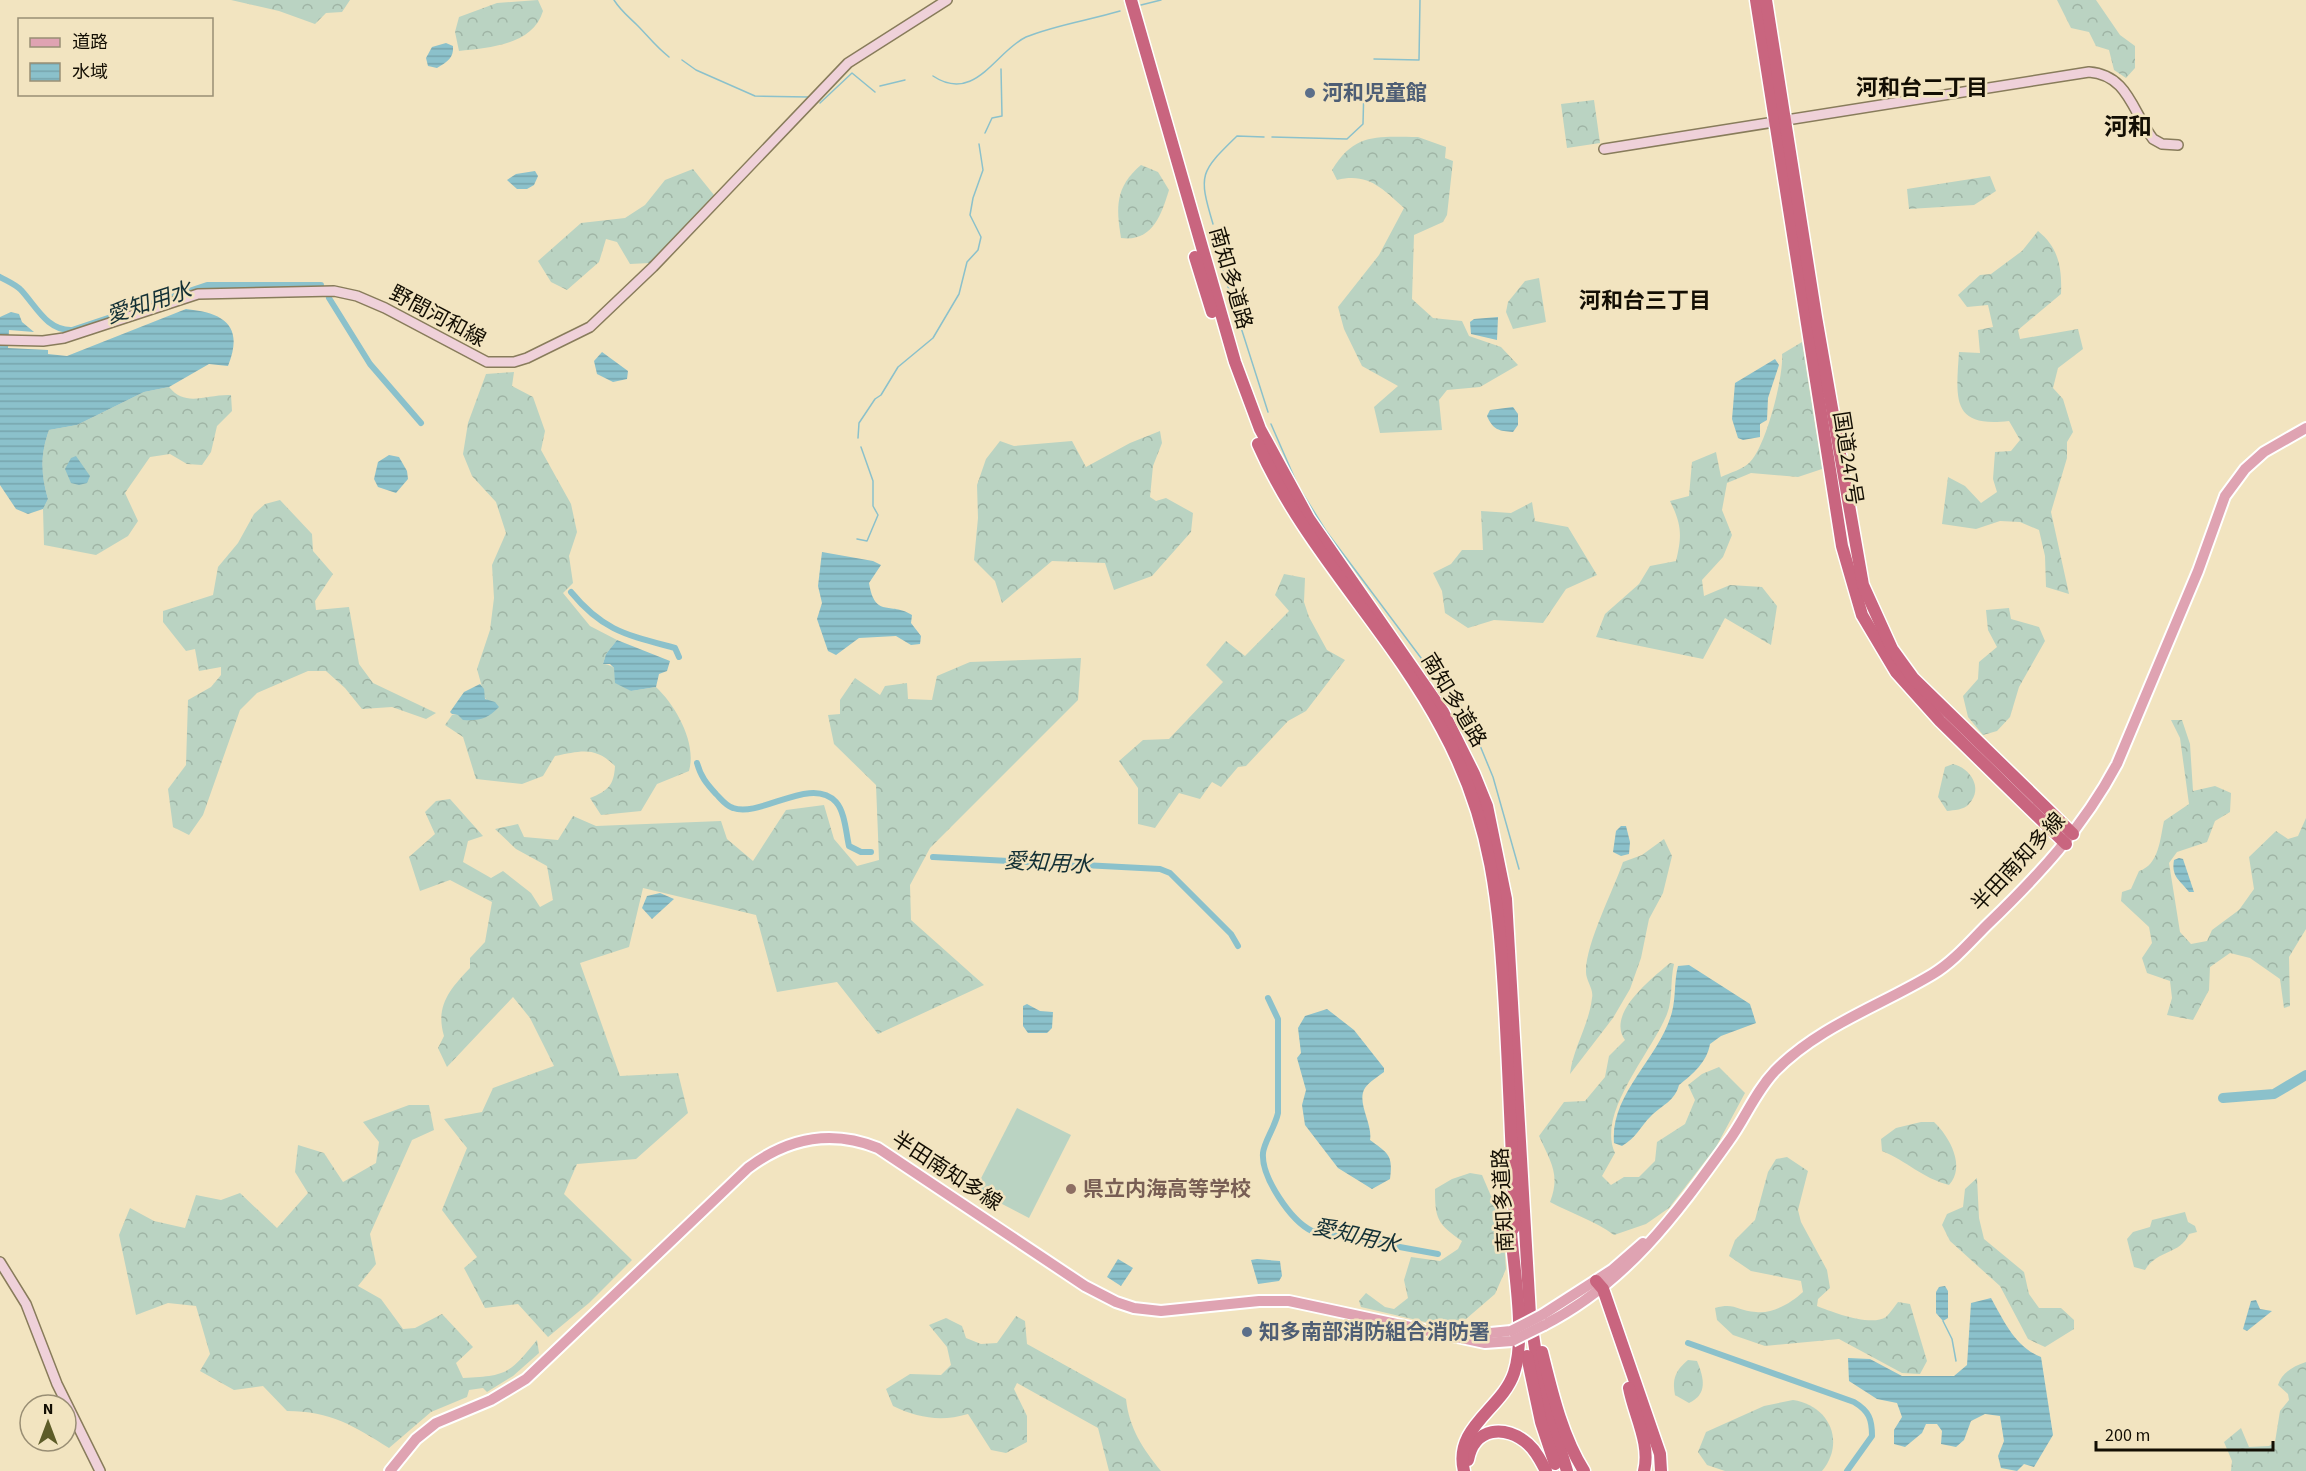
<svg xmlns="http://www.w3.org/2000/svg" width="2306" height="1471" font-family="'Source Sans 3','Noto Sans JP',sans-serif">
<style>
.grass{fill:#bad3c2}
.forest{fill:url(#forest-crowns)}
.water{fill:url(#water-rules)}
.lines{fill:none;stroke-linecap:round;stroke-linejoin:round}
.stream{stroke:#8bc1cb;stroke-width:1.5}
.canal{stroke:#8bc1cb;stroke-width:6}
.river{stroke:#8bc1cb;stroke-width:10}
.secondary-casing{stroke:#887c5b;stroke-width:12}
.primary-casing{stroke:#fff;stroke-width:14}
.highway-casing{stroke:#fff;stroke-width:15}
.secondary{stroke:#efd1d9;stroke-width:9}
.primary{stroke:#dfa3b2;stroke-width:10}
.highway{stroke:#c9657f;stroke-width:12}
.primary-bridge-casing{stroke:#fff;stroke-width:14;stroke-linecap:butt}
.primary-bridge{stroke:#dfa3b2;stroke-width:10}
.service-dot{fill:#5c6f8a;stroke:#f2e4c0;stroke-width:2}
.education-dot{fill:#8d6e63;stroke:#f2e4c0;stroke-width:2}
.labels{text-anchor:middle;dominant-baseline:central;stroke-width:5;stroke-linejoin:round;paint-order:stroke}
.service-label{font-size:21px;font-weight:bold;fill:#4e5e75;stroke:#f2e4c0;text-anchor:start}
.street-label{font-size:21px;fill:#130e03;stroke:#f2e4c0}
.education-label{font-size:21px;font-weight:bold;fill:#785e54;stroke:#f2e4c0;text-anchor:start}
.neighbourhood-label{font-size:22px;font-weight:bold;fill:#130e03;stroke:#f2e4c0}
.water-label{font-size:22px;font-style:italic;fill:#133035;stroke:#f2e4c0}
.quarter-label{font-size:24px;font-weight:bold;fill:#130e03;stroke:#f2e4c0}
</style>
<defs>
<pattern id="forest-crowns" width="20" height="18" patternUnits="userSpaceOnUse" patternTransform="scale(1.5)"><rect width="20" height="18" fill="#bad3c2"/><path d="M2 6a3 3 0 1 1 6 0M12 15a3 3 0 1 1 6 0" fill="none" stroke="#9fb4a5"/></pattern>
<pattern id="water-rules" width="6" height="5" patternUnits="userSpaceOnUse" patternTransform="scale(1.5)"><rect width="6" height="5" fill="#8bc1cb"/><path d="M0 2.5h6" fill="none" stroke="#77a5ad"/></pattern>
</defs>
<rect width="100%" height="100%" fill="#f2e4c0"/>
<path class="grass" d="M1017,1108L1071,1135L1029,1218L975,1190Z"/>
<g class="forest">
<path d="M231,0H350L342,12L326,13L315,24L279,11Z"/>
<path d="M538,0L543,11C533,45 489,48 459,51L455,32L459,17L497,3Z"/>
<path d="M2057,0H2096L2120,35L2135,46V68L2126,78L2114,70L2109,50L2096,46L2089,32L2071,28Z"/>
<path d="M1594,100L1600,143L1567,148L1561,104Z"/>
<path d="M1418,137L1446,147L1445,158L1453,161L1447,215L1443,222L1414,235L1412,299L1433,318L1462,321L1469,336L1501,347L1518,365L1480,387L1447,390L1439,400L1442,430L1380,433L1374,407L1398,386L1362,366L1344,329L1338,307L1379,255L1404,208C1383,189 1368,172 1337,180L1332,170C1355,132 1378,137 1418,137Z"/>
<path d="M1141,165L1158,172L1169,190C1161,216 1152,242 1121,238C1116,207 1115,187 1141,165Z"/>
<path d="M693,169L714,195L650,263L630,264L617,242L606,239L599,262L567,290L551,282L538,261L581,223L625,218L645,205L665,180Z"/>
<path d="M1990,176L1996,191L1974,205L1909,209L1907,189Z"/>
<path d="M2038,231C2059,248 2062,268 2061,294L2018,330L2020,339L2078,329L2083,349L2058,368L2053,388L2063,399L2073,432L2067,442V458L2051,512L2069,594L2046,587L2045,556L2039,530L2020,522L2000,521L1976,529L1942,524L1948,477L1965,486L1981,503L1997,492L1993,479L1995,452L2011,451L2020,440L2009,421C1951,428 1956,399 1959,352L1980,353L1978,330L1993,327L1988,305L1967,307L1958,295L1980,275L1991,274L2022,251Z"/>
<path d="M1539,278L1546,322L1513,329L1506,312L1508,302L1525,281Z"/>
<path d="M1802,342L1822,469L1798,477L1751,473L1727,483L1722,510L1732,535L1723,557L1702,580L1704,596L1730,585L1762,587L1777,606L1771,645L1725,618L1703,659L1596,637L1605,614L1639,584L1650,566L1676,561C1682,536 1682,525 1670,501L1689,496L1692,462L1716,452L1721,477C1729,473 1744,469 1750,462C1766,446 1784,376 1782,354Z"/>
<path d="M514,372L512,386L533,397L545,431L541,450L571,504L577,532L569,556L573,583L563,593L590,626L617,640L606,654L603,664C617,664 623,681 631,691L656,687C676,706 697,743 689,771L657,784L641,811L601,815L590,798C608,791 614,785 615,766C595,746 581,751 555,756L543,776L522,784L476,779L463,737L445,725L452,715H458L489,702L485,698L477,669L490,630L494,598L492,565L506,533L496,502L472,476L463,454L468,423L486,374Z"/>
<path d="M169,387C186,408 206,394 231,395L232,411L217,426L211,452L202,465L187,464L170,454L150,457L125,493L138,521L128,536L96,555L44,545L43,509L48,499C41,475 40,455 49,430L77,425L144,392Z"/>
<path d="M1160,431L1162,443L1153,466L1150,497L1156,501L1166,498L1193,513L1191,532L1152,576L1114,590L1105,563L1052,561L1002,603L995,581L974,560L978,518L977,485L986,459L1000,441L1014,446L1072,441L1086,467L1130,443Z"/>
<path d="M280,500L312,534L313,551L333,574L315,601L316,610L349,607L359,664L373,683L436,713L426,719L392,707L362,709L345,688L326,671H308L257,693L240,710L203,815L189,835L173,827L168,789L186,765L188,700L211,687L221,675V667L199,671L195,649L186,651L163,622V611L213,595L218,567L238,543L254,514L265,504Z"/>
<path d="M1532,502L1535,521L1568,527L1597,575L1566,589L1543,623L1494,620L1468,628L1445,613L1442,591L1433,573L1451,564L1462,550H1483L1481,511L1511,513Z"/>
<path d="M1284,574L1305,578L1304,602L1309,617L1327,650L1345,660L1306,711L1288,721L1246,766L1238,767L1221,787L1212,782L1200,799L1179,793L1155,828L1138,824V788L1119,761L1143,740L1169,739L1223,682L1206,665L1226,641L1245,656L1289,611L1275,595Z"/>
<path d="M2009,608L2011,619L2039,627L2045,641L2019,687L2010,717L1997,731L1983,735L1968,717L1963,696L1978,679L1979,662L1997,647L1988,630L1986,610Z"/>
<path d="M1081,658L1078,700L930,848L910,885L911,920L984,985L878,1034L837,982L777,992L756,915L643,888L629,947L580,963L620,1076L678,1073L688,1113L636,1159L577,1164L564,1194L632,1260L589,1303L548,1337L518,1304L485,1308L464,1268L477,1257L442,1210L467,1148L444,1119L482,1112L493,1088L554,1066L530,1018L513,997L447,1067L438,1048L444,1036C435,1006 450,989 470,968V958L485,942L492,902L450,880L420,891L409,857L435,834L425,812L436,801L450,799L483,836L468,841L463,862L491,878L503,871L531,893L540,907L553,900L547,866L516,849L495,829L518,824L524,837L558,840L573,816L596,826L721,821L727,839L753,861L786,810L824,805L834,839L857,866L879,860L876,785L834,744L828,715L840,714V700L855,678L880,695L885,686L907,683L908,699L932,700L937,676L970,662Z"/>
<path d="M2171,720H2182L2190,744L2193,791L2215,786L2231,793L2230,812L2215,821L2207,842L2177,852L2169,863L2180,932L2191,944L2207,941L2212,930L2239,910L2254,889L2249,857L2276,831L2288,839L2298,836L2306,818V929L2289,957L2290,1006L2284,1008L2280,979L2250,958L2230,953L2210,967L2209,990L2193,1020L2167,1015L2172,998L2170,981L2147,973L2142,958L2152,943L2149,927L2121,901L2122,892L2131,889L2139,871C2159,865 2160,839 2164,821L2189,804L2180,738Z"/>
<path d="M1953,764C1970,768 1984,788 1969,804C1964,810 1954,810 1947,811L1938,797L1945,767Z"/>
<path d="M1664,839L1672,856L1663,893L1649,919L1641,958L1630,989L1613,1018L1570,1074C1573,1048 1589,1025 1592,998C1594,989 1586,981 1586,972C1585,945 1614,889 1623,862L1642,855Z"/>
<path d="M1670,963L1674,964C1670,980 1673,999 1667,1014C1652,1052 1596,1113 1615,1153L1602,1176L1611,1185L1624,1177H1639L1655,1161L1657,1142L1685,1124L1695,1100L1688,1085L1702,1074L1719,1067L1745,1093L1716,1147L1669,1208L1646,1224L1614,1235C1594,1220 1572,1214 1550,1202C1561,1174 1550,1161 1539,1136L1564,1102L1585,1101L1605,1077L1609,1056L1625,1040C1606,1014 1651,979 1670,963Z"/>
<path d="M409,1105H429L434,1130L412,1140L370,1234L376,1264L358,1286L381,1299L403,1329L415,1328L442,1314L473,1347L456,1363L463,1378C507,1376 509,1374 537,1340L539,1353L513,1376L487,1392L483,1388L469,1390L467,1397L431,1412L389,1448C354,1426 331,1411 287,1411L263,1386L234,1390L200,1371L210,1354L196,1306L168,1303L136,1315L119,1235L130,1208L154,1221L185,1228L196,1195L221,1200L240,1193L277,1228L308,1193L295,1172L298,1145L324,1153L343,1182L376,1163L379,1142L363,1122Z"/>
<path d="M1921,1122H1934C1950,1137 1966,1167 1949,1185C1922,1178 1907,1161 1882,1151L1881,1139L1896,1128Z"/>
<path d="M1787,1157L1808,1171L1798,1210L1801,1222L1827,1270L1830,1288L1818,1299L1817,1306C1832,1312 1871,1327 1886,1317C1890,1313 1894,1307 1898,1302L1910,1304L1927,1361L1920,1374L1902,1373L1839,1339L1765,1346L1733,1335L1717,1320L1715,1308C1735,1302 1737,1311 1756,1312C1773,1314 1791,1303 1803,1292L1801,1281L1751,1271L1729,1256L1735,1240L1755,1220L1768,1172L1776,1159Z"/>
<path d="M1470,1173L1482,1175L1491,1196L1501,1199L1506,1269L1495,1294L1466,1319L1438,1325L1361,1307L1359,1301L1366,1293L1385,1307L1394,1309L1408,1298L1404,1280L1411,1257L1440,1261L1458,1249L1462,1241C1437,1224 1435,1218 1435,1189L1452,1179Z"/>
<path d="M1977,1178L1979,1218L1984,1239L2024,1272L2029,1294L2039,1308H2061L2074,1320V1329L2045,1347L2028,1339L2000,1286L1950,1241L1942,1225L1947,1214L1963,1207L1965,1189Z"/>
<path d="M2185,1212L2188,1222L2195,1226L2197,1232L2189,1234C2180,1255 2158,1249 2145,1270L2134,1267L2127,1239L2133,1232L2150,1227L2152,1220Z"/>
<path d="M1016,1316L1025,1321L1027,1344L1126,1399C1129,1428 1143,1449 1161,1471H1109L1098,1428L1017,1383L1014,1389L1027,1416V1442L1006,1453L991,1450L968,1414C941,1422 918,1418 893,1406L886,1389L910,1374L941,1375L951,1365L947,1347L929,1325L946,1318L962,1326L966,1338L981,1344L997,1343Z"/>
<path d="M1688,1360L1697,1361C1704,1378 1708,1394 1689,1403L1675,1395C1672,1379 1675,1371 1688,1360Z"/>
<path d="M2306,1362V1471H2231L2232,1461L2224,1442L2241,1428L2249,1447L2269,1446L2275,1442L2280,1411L2289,1400L2288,1394L2278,1385C2282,1372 2294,1366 2306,1362Z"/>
<path d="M1793,1400C1829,1405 1846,1442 1822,1471H1725L1707,1465L1698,1452L1706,1432L1764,1406Z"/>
</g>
<g class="water">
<path d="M446,43L453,46C454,58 447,62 437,68L428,66L426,58L432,47Z"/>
<path d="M535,171L538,176L534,185L527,189H517L507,180L516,174Z"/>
<path d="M186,309C225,313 244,326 228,366L209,364L169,387L144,392L77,425L49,430C40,455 41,475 48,499L43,509L28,514L16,509L0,485V317L11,312L19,314L22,322L34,332L9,330L8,348L48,350V354L67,356Z"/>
<path d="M1498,317L1497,340L1471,334L1470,322L1474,319Z"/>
<path d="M602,352L628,371L627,379L613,382L597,374L594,361Z"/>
<path d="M1775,359L1779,365L1768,398L1767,420L1760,424V437L1743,440L1738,438L1732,419L1735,383Z"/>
<path d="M1513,407L1518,414V425L1513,432C1499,431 1493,430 1487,416L1490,410Z"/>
<path d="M389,455L399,457L407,471L408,479L396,493L378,487L374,479L378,462Z"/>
<path d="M76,456L90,476L87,483L79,485L71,483L65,469L71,458Z"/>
<path d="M822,552L873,561L881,565L869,583C875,619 890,601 912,615L911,623L921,636L920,644L911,645L896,636L859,638L836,655L828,651L817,619L822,603L818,586Z"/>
<path d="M617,640L670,661L667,671L659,674L656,687L631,691L615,683L614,668L610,664H603L606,654Z"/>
<path d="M480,684L484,689L485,699L495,702L499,707C487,719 480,721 463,720L458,715L452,714L450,712L464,692Z"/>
<path d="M1621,826H1626L1630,842L1629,854L1621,856L1613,852L1616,831Z"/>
<path d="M2179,858L2183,859L2194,892H2189C2180,880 2171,877 2174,860Z"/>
<path d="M660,893L674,899L652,919L642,908L647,896Z"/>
<path d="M1689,965L1750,1004L1756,1023L1721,1036L1710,1044C1707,1062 1693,1074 1679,1085C1675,1101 1662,1105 1651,1116C1640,1127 1636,1138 1622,1146L1614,1143C1610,1093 1660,1058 1672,1012C1676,997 1674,981 1678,966Z"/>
<path d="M1027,1004L1040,1011L1053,1012L1052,1028L1047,1033H1028L1023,1026V1006Z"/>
<path d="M1327,1009L1354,1030L1384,1068V1072C1379,1076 1369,1082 1365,1088C1356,1102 1373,1124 1370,1140C1389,1154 1393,1155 1390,1179L1372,1189L1338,1168L1305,1125L1302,1105L1306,1090L1297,1058L1301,1053L1298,1028L1305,1016Z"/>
<path d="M1118,1259L1133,1268L1121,1286L1107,1277Z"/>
<path d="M1257,1259L1280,1261L1282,1276L1279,1281L1258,1284L1251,1260Z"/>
<path d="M1945,1286L1948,1291V1318L1943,1321L1936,1313V1292L1939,1287Z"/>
<path d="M1991,1298C2004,1321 2015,1347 2041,1357L2053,1435L2034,1467L2024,1464L2017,1471L2001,1468L1998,1456L2004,1441L2000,1416L1985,1414L1971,1421L1964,1440L1956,1447L1941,1444L1942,1431L1937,1424H1926L1922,1433L1905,1447L1894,1444V1430L1902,1417L1897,1403L1877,1399L1849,1381L1848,1358L1870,1359L1902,1376H1954L1967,1365L1971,1303Z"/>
<path d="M2256,1300L2260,1309L2272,1311L2247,1331L2243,1329L2251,1301Z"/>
</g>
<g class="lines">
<g class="stream">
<path d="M614,0C621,11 628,16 637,25C650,38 654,45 669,57"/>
<path d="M1141,5L1161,0"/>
<path d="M1374,59L1419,60L1420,0"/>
<path d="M682,60L696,70L755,96L808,97"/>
<path d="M933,76C975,104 996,51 1026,37C1055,25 1090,20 1120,11"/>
<path d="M880,86L905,80"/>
<path d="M820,103L852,73L875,92"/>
<path d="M985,133L992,118L1002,116L1001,69"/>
<path d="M1272,137L1347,139L1363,124L1364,85"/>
<path d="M1213,224C1198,174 1200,172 1237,136L1264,137"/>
<path d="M1213,240L1268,412"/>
<path d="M1271,424L1298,486L1326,531L1442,686L1456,697L1469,719L1493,777L1519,869"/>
<path d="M858,438L859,423L875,399L881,395L898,367L933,338L959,294L967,262L978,250L981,237L970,215L973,198L983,170L979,144"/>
<path d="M857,539L867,541L878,515L873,506V481L861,447"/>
<path d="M1943,1321L1952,1339L1956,1361"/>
</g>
<g class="canal">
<path d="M0,277C7,281 15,284 21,290C36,306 47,331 72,330L207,285H321"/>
<path d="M329,298L370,364L421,423"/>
<path d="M571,592C603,631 627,635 675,648L679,657"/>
<path d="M697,763C701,777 706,783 716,794C721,799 726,806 733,808C761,818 811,775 836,802C845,812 846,833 849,846L861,852H871"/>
<path d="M933,857L1160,869L1170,873L1231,934L1238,946"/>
<path d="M1268,998L1278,1019V1113C1275,1127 1264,1142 1263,1153C1261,1177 1291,1221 1312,1231L1438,1254"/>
<path d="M1688,1343L1854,1402C1869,1411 1872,1419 1872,1436L1847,1471"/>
</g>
<path class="river" d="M2223,1098L2274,1094L2306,1075"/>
<defs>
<g id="secondary">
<path d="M1604,149L2089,72C2128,75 2132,111 2153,139L2162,144L2178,145"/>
<path d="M0,340L43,341L64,338L198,294L334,291L357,296L385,308L487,362H514L527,358L590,327L653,267L848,63L947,0"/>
<path d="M0,1262L26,1304L57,1384L100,1471"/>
</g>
<g id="primary">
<path d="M1542,1315L1612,1270L1643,1243"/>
<path d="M1544,1325C1626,1283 1675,1216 1728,1142C1745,1119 1755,1092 1775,1071C1819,1026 1880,1006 1933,974C1953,962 1970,942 1987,925C2038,876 2083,828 2117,764L2198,571L2225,496L2245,469L2264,452L2306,428"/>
<path d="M1470,1335L1511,1331"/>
<path d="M390,1471L416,1439L436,1423L491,1400L526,1379L748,1168C788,1138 831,1129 878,1148L1085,1286L1116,1302L1134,1308L1161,1311L1259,1301H1289L1485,1343L1512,1341"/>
</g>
<g id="highway">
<path d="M1131,0L1235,362L1260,429L1309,519L1443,712L1474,774L1487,806L1506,899L1530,1315L1540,1381L1567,1471"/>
<path d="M1756,0L1842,546L1862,615L1896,672L1940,721L2066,844"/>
<path d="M1766,0L1816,317L1863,585L1892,649L1913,678L2073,834"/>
<path d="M1195,257L1212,312"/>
<path d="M1258,444C1304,549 1389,629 1442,729C1493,822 1499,905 1505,1009C1509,1078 1511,1147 1515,1217"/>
<path d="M1596,1281L1603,1289L1660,1454L1661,1471"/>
<path d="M1542,1352C1552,1392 1562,1436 1584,1471"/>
<path d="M1527,1356L1541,1422L1555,1464"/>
<path d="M1629,1388C1634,1415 1651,1444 1644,1471"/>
<path d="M1468,1460C1474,1427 1506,1424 1528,1444C1536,1451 1541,1461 1546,1471"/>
<path d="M1464,1471C1453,1427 1502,1409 1514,1373C1526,1337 1514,1271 1511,1232L1516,1224"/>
</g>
</defs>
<use href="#secondary" class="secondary-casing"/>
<use href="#primary" class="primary-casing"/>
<use href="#highway" class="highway-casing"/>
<use href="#secondary" class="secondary"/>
<use href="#primary" class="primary"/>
<use href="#highway" class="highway"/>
<defs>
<g id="primary-bridge">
<path d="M1511,1331L1542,1315"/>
<path d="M1512,1341L1544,1325"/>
</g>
</defs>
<use href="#primary-bridge" class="primary-bridge-casing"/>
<use href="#primary-bridge" class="primary-bridge"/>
</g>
<g class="service-dot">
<circle cx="1310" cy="93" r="6"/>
<circle cx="1247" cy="1332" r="6"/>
</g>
<circle class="education-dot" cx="1071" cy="1189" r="6"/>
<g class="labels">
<g class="service-label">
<text x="1322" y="93">河和児童館</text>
<text x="1259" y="1332">知多南部消防組合消防署</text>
</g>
<g class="street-label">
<text transform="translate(1231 278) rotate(74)">南知多道路</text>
<text transform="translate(438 316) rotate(28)">野間河和線</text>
<text transform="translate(1848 458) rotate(81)">国道247号</text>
<text transform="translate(1454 700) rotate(59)">南知多道路</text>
<text transform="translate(2018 862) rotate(-47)">半田南知多線</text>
<text transform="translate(947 1171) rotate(33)">半田南知多線</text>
<text transform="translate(1503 1200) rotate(-93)">南知多道路</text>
</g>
<g class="education-label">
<text x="1083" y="1189">県立内海高等学校</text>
</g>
<g class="neighbourhood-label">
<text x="1922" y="88">河和台二丁目</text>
<text x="1645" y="301">河和台三丁目</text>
</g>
<g class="water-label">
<text transform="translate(149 303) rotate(-18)">愛知用水</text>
<text transform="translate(1048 863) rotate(3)">愛知用水</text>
<text transform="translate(1356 1236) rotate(13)">愛知用水</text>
</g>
<g class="quarter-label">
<text x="2128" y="127">河和</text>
</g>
</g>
<rect x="18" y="18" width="195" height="78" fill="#f2e4c0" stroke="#998e74" stroke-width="1.5"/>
<rect x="30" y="38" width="30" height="9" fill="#dfa3b2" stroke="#998e74" stroke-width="1.5"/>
<text x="72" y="48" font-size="18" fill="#130e03">道路</text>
<rect x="30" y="63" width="30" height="18" fill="url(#water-rules)" stroke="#998e74" stroke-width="1.5"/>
<text x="72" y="78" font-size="18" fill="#130e03">水域</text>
<g transform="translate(48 1423)"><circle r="28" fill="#f2e4c0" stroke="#998e74" stroke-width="1.5"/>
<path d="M0-4.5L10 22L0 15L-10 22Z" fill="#5d5c28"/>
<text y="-9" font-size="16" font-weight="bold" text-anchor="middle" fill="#130e03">N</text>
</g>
<path d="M2096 1441v9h177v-9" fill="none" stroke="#130e03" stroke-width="3"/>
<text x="2105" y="1441" font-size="18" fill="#130e03" stroke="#f2e4c0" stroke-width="4.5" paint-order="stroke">200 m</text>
</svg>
